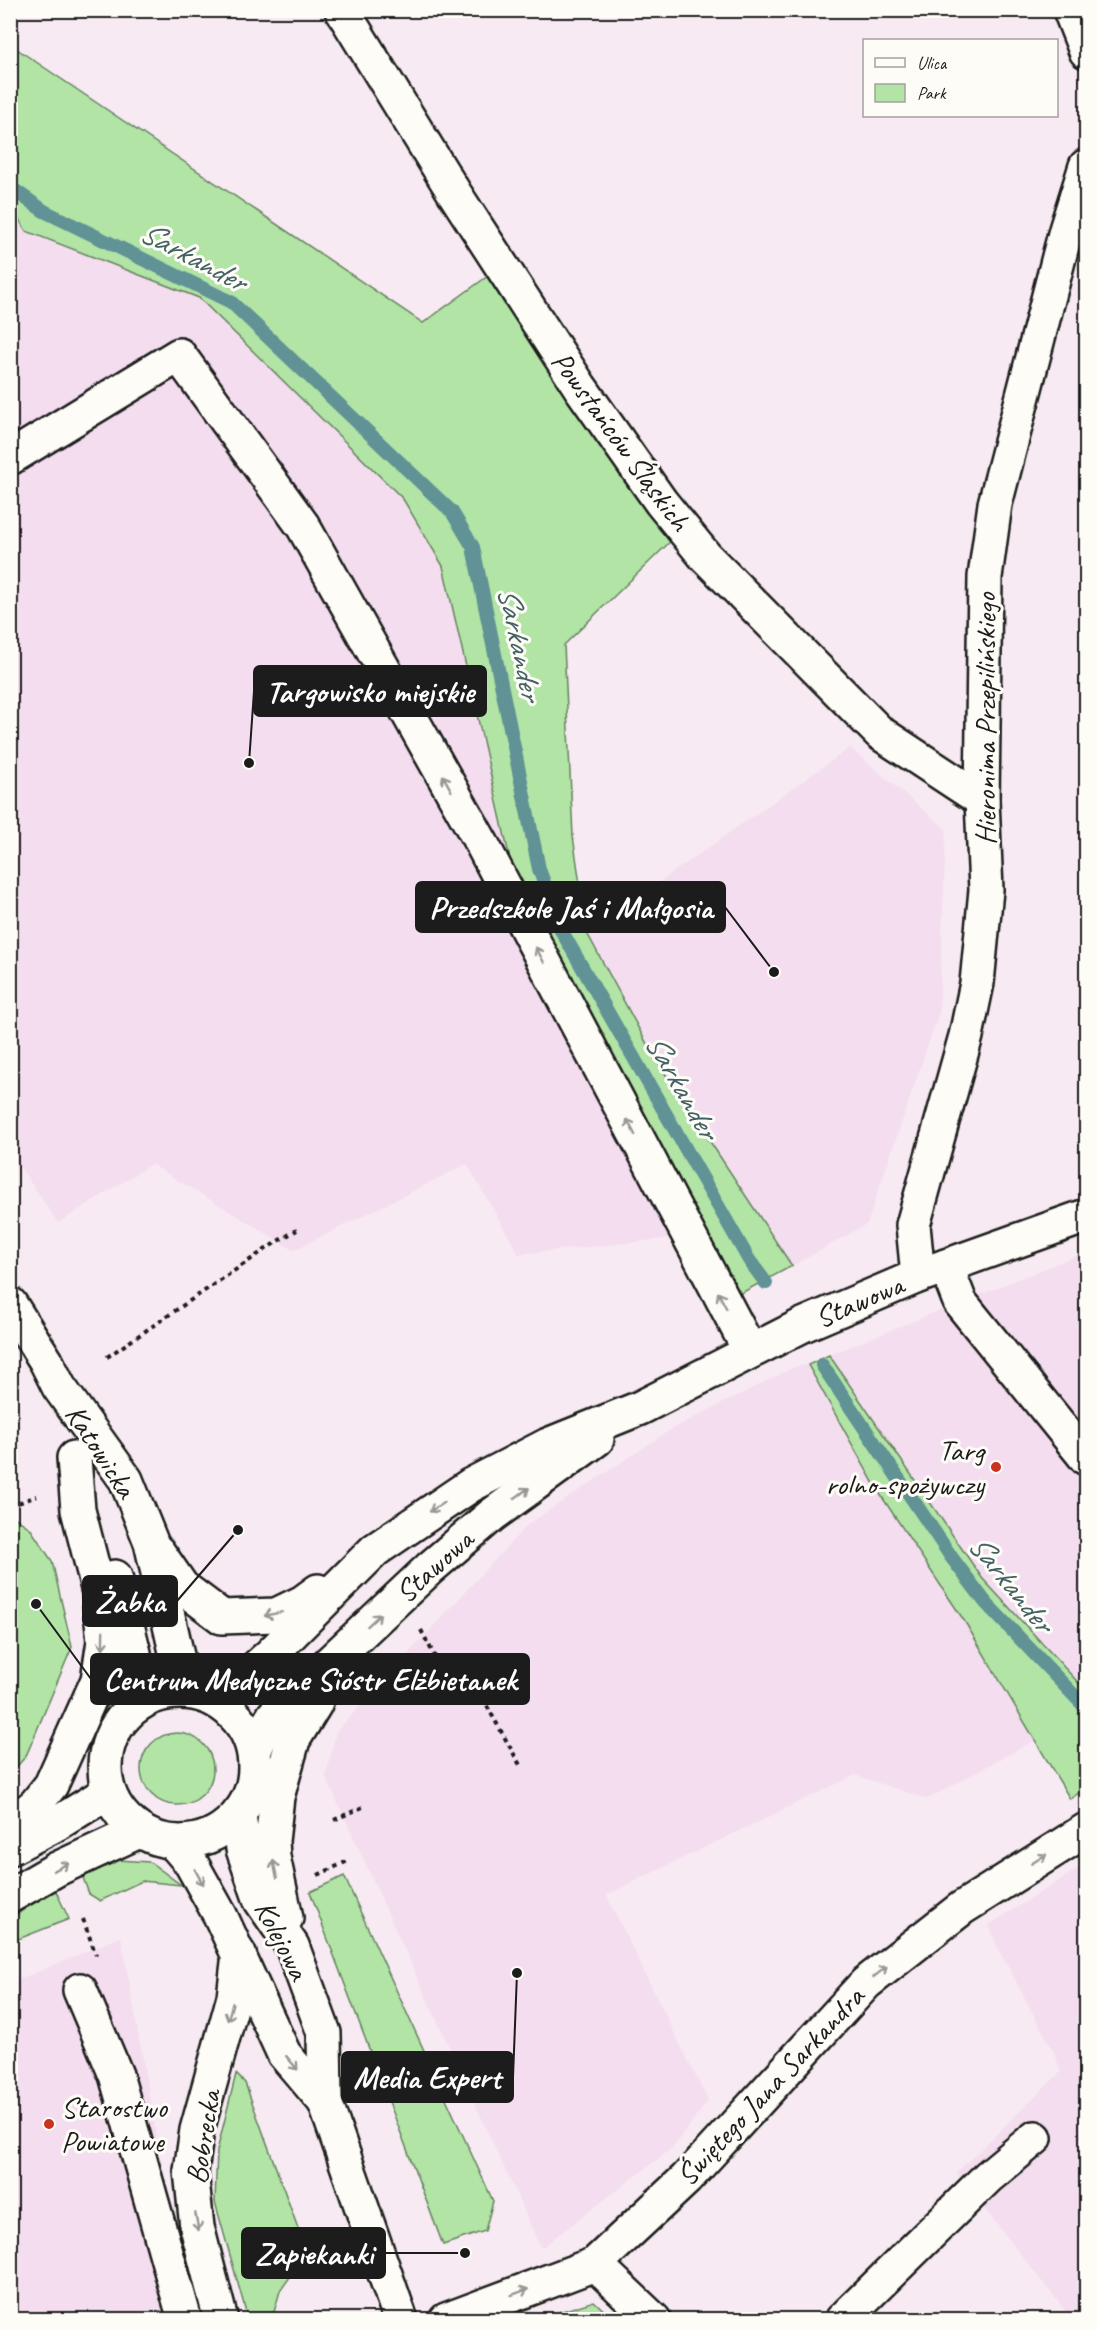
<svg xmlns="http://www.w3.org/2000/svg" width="1097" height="2330" font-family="Caveat,sans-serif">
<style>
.built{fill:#f3ddee}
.green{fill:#b1e4a5;stroke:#668060;stroke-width:1.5}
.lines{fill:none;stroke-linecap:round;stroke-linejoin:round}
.stream{stroke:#619296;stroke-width:14}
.minor-casing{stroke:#1c1c1c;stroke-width:38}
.path{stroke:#1c1c1c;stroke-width:4;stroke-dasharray:4.5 4.5;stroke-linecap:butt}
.minor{stroke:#fdfcf7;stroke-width:33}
.oneway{stroke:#989794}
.poi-dot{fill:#c8321e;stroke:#fdfcf7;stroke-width:2}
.labels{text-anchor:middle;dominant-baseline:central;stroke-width:6;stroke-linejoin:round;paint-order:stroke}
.street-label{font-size:30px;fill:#1c1c1c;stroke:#fdfcf7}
.poi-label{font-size:30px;fill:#1c1c1c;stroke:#fdfcf7;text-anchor:end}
.water-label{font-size:32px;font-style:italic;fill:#446163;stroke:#fdfcf7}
.leader{fill:none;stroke:#1c1c1c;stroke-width:2}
.callout-dot{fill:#1c1c1c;stroke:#fdfcf7;stroke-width:2}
.callout{fill:#1c1c1c;stroke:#1c1c1c;stroke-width:2}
.callout-label{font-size:32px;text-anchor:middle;font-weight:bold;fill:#fff}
</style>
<rect width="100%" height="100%" fill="#f7eaf2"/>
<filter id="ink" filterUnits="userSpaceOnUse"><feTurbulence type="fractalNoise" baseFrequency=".0167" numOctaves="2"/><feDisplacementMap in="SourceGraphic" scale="12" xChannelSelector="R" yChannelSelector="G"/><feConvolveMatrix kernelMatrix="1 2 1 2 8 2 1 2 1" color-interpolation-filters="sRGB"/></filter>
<g filter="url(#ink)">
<g class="built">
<path d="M10,206L26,231L199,298L403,499L443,566L461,646L693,1226L663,1239L519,1254L467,1164L294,1250L151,1164L58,1223L10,1152Z"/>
<path d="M850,748L946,829L939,1012L867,1224L792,1266L653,1055L587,933Z"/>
<path d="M1086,1252V1691L982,1578L829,1355Z"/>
<path d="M808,1365L878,1491L965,1622L1035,1740L927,1799L855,1775L606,1895L708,2101L672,2148L541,2248L326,1777L336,1732L527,1525L672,1429L795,1367Z"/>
<path d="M1086,1864V2319H1072L956,2173L1061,2072L1055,2054L998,1948L989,1925Z"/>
<path d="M121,1937L189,2319L11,2320V1983Z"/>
</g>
<g class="green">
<path d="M11,45L423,323L492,273L673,539L564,645L573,836L587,933L653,1055L792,1266L732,1298L515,881L443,566L403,499L199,298L26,231L11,206Z"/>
<path d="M829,1355L982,1578L1086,1691V1788L1070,1799L965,1622L878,1491L808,1365Z"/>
<path d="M11,1515L30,1528L52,1561L72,1647L26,1756L11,1773Z"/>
<circle cx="177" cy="1769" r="36"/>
<path d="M118,1860L150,1862L181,1885L142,1881L100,1901L89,1894L82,1875Z"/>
<path d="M344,1876L493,2201L485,2231L443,2245L310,1892Z"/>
<path d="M53,1885L69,1919L11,1942V1920Z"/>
<path d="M236,2074L245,2083L307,2253L280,2291L272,2319H248L215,2202L217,2151Z"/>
<path d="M594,2301L613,2319H549V2315Z"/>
</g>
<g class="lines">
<g class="stream">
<path d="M10,187L44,211L231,302L452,512L473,547L539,869L561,930L749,1260L766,1283"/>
<path d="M822,1365L952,1558L986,1603L1086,1708"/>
</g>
<defs>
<g id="minor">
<path d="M342,10L455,194L580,387L661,502L705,556L880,733L982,800"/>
<path d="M1070,10L1086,51"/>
<path d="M10,458L179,355L303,526L483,846L750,1351"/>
<path d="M946,1266L960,1302L1086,1458"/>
<path d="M918,1276L913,1225L966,1036L977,983L986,890L982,800L985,577L995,504L1066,230L1086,166"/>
<path d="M10,1304L46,1361L59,1387L126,1480L151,1542L185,1691"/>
<path d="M158,1552L182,1587L222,1617L276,1615L303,1602L318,1591"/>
<path d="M115,1577L134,1653L141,1701"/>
<circle cx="180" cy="1767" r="75"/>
<path d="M219,1701L271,1654L375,1550L471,1485L548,1445L640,1408L803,1325L918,1276L1086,1216"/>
<path d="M254,1752L259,1740L274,1715L430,1568L492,1515L597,1439"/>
<path d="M239,1813L243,1849L261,1901L292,1946L324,2033L325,2102L401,2320"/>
<path d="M10,1825L35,1805L51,1785L98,1680L104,1641L99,1592L78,1510L74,1458"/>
<path d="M173,1842L191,1863L220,1915L284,2054L325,2102"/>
<path d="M10,1848L58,1823L108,1792"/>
<path d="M10,1896L57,1869L139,1831"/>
<path d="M286,1918L273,1857L272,1841L277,1797L293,1740L315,1704L327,1673"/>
<path d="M80,1990L116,2075L185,2320"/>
<path d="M595,2264L654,2320"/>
<path d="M221,2320L197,2227L191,2171L197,2130L234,1997L239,1954"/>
<path d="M446,2320L595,2264L686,2179L866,1983L962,1908L1086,1830"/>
<path d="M842,2320L988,2177L1035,2138"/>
</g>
</defs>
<use href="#minor" class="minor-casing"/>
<g class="path">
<path d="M107,1357L278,1241L297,1230"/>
<path d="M10,1506L37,1496"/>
<path d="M421,1630L443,1672L478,1690L494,1682"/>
<path d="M478,1690L520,1765"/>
<path d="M334,1820L365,1806"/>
<path d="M318,1875L350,1860"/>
<path d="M83,1919L96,1955"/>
</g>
<use href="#minor" class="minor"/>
</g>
<defs><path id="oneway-shaft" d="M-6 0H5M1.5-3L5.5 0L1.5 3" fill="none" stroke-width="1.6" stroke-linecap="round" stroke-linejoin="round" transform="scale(1.5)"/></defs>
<g class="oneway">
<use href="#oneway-shaft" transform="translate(447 783) rotate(-119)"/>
<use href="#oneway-shaft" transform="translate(540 955) rotate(-118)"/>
<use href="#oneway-shaft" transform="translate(631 1127) rotate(-118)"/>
<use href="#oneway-shaft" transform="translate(722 1300) rotate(-118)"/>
<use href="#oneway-shaft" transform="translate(522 1493) rotate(-36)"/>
<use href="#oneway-shaft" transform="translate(437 1507) rotate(147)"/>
<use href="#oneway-shaft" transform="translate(273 1614) rotate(168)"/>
<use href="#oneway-shaft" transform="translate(374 1620) rotate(-43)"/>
<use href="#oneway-shaft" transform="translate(103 1640) rotate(91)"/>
<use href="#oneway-shaft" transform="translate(1039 1859) rotate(-32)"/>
<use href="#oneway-shaft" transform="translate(61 1867) rotate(-27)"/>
<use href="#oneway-shaft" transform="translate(275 1869) rotate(-102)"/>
<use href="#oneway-shaft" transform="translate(199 1877) rotate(61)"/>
<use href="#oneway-shaft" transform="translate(880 1972) rotate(-38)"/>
<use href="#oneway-shaft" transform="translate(230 2012) rotate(106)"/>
<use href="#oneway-shaft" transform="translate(292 2063) rotate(50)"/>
<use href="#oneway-shaft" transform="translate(197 2222) rotate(79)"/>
<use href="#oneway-shaft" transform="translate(520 2292) rotate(-20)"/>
</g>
</g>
<g class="poi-dot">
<circle cx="996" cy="1467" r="6"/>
<circle cx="49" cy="2124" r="6"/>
</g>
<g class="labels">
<g class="street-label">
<text transform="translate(621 441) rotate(54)">Powstańców Śląskich</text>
<text transform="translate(985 719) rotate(-90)">Hieronima Przepilińskiego</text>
<text transform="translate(859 1301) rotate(-23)">Stawowa</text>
<text transform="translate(101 1451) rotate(57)">Katowicka</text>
<text transform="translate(434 1566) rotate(-42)">Stawowa</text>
<text transform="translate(282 1940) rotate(63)">Kolejowa</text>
<text transform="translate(770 2086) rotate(-47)">Świętego Jana Sarkandra</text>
<text transform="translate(203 2137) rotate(-81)">Bobrecka</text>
</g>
<g class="poi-label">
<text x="984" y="1450">Targ<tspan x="984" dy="34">rolno-spożywczy</tspan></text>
<text x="61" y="2107" text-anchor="start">Starostwo<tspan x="61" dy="34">Powiatowe</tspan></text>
</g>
<g class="water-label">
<text transform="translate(193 256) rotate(28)">Sarkander</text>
<text transform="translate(520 643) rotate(78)">Sarkander</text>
<text transform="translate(682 1086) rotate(60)">Sarkander</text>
<text transform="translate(1011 1583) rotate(51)">Sarkander</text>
</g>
</g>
<path class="leader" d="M249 763L254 691M774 972L725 907M238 1530L177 1601M36 1604L91 1679M517 1973L513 2077M465 2253L385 2253"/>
<g class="callout-dot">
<circle cx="249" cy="763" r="6"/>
<circle cx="774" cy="972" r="6"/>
<circle cx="238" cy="1530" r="6"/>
<circle cx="36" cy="1604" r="6"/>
<circle cx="517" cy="1973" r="6"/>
<circle cx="465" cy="2253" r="6"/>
</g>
<g class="callout">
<rect x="254" y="666" width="232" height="50" rx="6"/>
<rect x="416" y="882" width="309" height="50" rx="6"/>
<rect x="83" y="1576" width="94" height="50" rx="6"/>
<rect x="91" y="1654" width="438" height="50" rx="6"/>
<rect x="342" y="2052" width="171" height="50" rx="6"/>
<rect x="242" y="2228" width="143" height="50" rx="6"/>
</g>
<g class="callout-label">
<text x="370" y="702">Targowisko miejskie</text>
<text x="571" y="918">Przedszkole Jaś i Małgosia</text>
<text x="130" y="1612">Żabka</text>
<text x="310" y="1690">Centrum Medyczne Sióstr Elżbietanek</text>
<text x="427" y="2088">Media Expert</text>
<text x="314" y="2264">Zapiekanki</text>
</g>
<rect width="1097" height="2330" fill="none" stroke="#fdfcf7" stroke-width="36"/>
<rect x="18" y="18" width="1061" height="2294" fill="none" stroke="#1c1c1c" stroke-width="2" filter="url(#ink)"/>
<rect x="863" y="39" width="195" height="78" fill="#fdfcf7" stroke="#a3a29f" stroke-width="1.5"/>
<rect x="875" y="58" width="30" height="9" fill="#fdfcf7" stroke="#a3a29f" stroke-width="1.5"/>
<text x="917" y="69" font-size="18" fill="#1c1c1c">Ulica</text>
<rect x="875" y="84" width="30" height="18" fill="#b1e4a5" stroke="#a3a29f" stroke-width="1.5"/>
<text x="917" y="99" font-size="18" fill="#1c1c1c">Park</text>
</svg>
